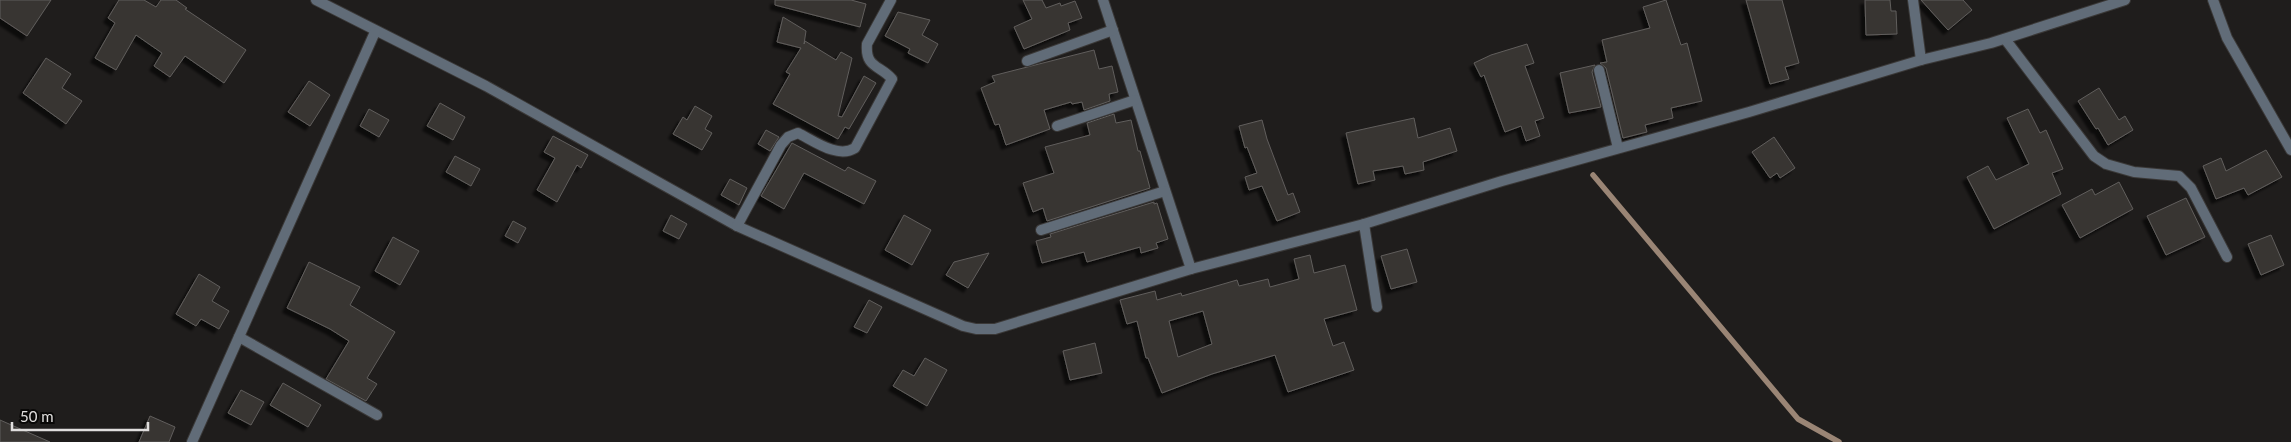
<svg xmlns="http://www.w3.org/2000/svg" width="2291" height="442" font-family="Lato,sans-serif">
<style>
.lines{fill:none;stroke-linecap:round;stroke-linejoin:round}
.stream{stroke:#9a8575;stroke-width:5.5}
.building{fill:#373533;stroke:#615e5c;fill-rule:evenodd;filter:url(#shadow)}
.street-casing{stroke:#3a3837;stroke-width:12}
.street{stroke:#616c78;stroke-width:10}
</style>
<defs>
<filter id="shadow"><feDropShadow dx="-4.5" dy="4.5" stdDeviation="1" flood-color="#0009"/></filter>
</defs>
<rect width="100%" height="100%" fill="#1f1d1c"/>
<g class="lines">
<path class="stream" d="M1593,175L1798,419L1839,442"/>
</g>
<g class="building">
<path d="M0,0H51L27,36L0,18Z"/>
<path d="M119,0H144L156,7L161,0H176L187,8L185,9L246,50L224,83L185,56L170,77L154,66L162,53L136,35L116,70L95,58L115,23L108,18Z"/>
<path d="M775,0H851L866,4L860,27L775,5Z"/>
<path d="M1023,0H1042L1046,8L1060,3L1061,6L1075,1L1082,18L1068,23L1070,30L1024,49L1014,27L1032,19Z"/>
<path d="M1666,0L1681,45L1687,43L1702,101L1671,108L1673,118L1645,125L1647,132L1623,138L1606,68L1600,63L1607,62L1602,40L1650,28L1643,7Z"/>
<path d="M1746,0H1782L1799,63L1785,67L1789,79L1770,84Z"/>
<path d="M1865,0H1890L1891,11H1896L1897,34L1866,35Z"/>
<path d="M1921,0H1963L1972,10L1948,30Z"/>
<path d="M898,12L930,20L922,35L938,44L928,63L908,53L910,49L885,36Z"/>
<path d="M783,17L806,31L804,44L805,41L836,60L841,52L852,58L838,116L842,117L864,76L876,83L849,129L845,127L838,139L773,104L790,74L786,72L801,48L777,42Z"/>
<path d="M1527,44L1534,63L1525,66L1544,118L1535,121L1540,136L1526,141L1521,126L1505,132L1484,75L1481,77L1474,63L1491,55Z"/>
<path d="M1094,50L1099,69L1112,66L1118,92L1109,94L1110,101L1084,110L1082,102L1072,104L1071,102L1044,110L1050,129L1006,145L999,124L995,125L981,88L995,82L992,76Z"/>
<path d="M46,58L71,74L62,88L82,101L66,124L23,93Z"/>
<path d="M1595,65L1592,72L1601,107L1569,113L1560,73Z"/>
<path d="M309,81L330,95L310,126L288,112Z"/>
<path d="M2099,88L2119,120L2125,116L2133,130L2108,145L2098,128L2096,129L2078,101Z"/>
<path d="M440,103L465,117L453,140L427,126Z"/>
<path d="M695,106L712,116L705,129L712,133L702,150L673,134L683,117L687,120Z"/>
<path d="M369,109L389,120L379,137L360,126Z"/>
<path d="M2028,109L2040,133L2046,130L2063,169L2052,173L2061,194L1994,229L1967,177L1988,166L1996,180L2029,164L2007,118Z"/>
<path d="M1114,114L1116,123L1131,120L1138,151H1140L1150,188L1047,221L1043,208L1033,212L1023,183L1054,173L1045,147L1090,135L1087,123Z"/>
<path d="M1414,118L1418,138L1450,128L1457,151L1423,162L1424,170L1405,174L1403,166L1373,171L1375,180L1358,184L1346,133Z"/>
<path d="M1262,120L1267,139L1288,195L1293,193L1300,212L1277,221L1262,186L1249,190L1245,177L1257,173L1247,147L1245,148L1239,126Z"/>
<path d="M766,130L779,137L770,151L758,144Z"/>
<path d="M553,136L588,155L581,168L577,165L557,202L537,190L555,158L544,152Z"/>
<path d="M1774,137L1795,168L1780,178L1777,173L1770,178L1752,152Z"/>
<path d="M792,143L845,171L848,167L876,181L864,204L804,173L784,209L761,196Z"/>
<path d="M2266,150L2282,177L2248,195L2244,188L2216,199L2203,166L2221,158L2226,171Z"/>
<path d="M455,156L480,169L471,186L446,172Z"/>
<path d="M730,179L747,188L739,205L721,195Z"/>
<path d="M2119,182L2133,209L2080,238L2062,205L2092,189L2095,195Z"/>
<path d="M2186,198L2205,237L2166,255L2147,216Z"/>
<path d="M1154,202V204L1157,203L1168,239L1156,243L1158,248L1141,253L1140,247L1087,262L1084,252L1042,263L1036,241L1051,237L1050,234Z"/>
<path d="M671,215L687,224L679,239L663,231Z"/>
<path d="M904,215L931,230L912,265L885,250Z"/>
<path d="M513,221L526,228L518,243L505,236Z"/>
<path d="M2271,235L2284,265L2261,275L2248,244Z"/>
<path d="M393,237L419,251L400,285L375,271Z"/>
<path d="M1407,249L1417,282L1391,289L1381,256Z"/>
<path d="M989,253L968,288L946,275L954,262Z"/>
<path d="M1310,255L1314,273L1345,265L1357,310L1324,319L1333,346L1344,342L1354,370L1288,392L1275,355L1212,374L1162,393L1148,358H1146L1137,321L1127,324L1120,300L1155,291L1157,300L1181,293L1182,296L1237,280L1239,286L1268,279L1270,287L1299,279L1294,259ZM1203,311L1212,344L1178,357L1169,321Z"/>
<path d="M309,262L360,287L350,305L395,332L367,378L377,384L366,401L326,379L349,341L330,329L287,308Z"/>
<path d="M199,274L220,287L212,301L229,311L219,329L201,319L196,326L176,314Z"/>
<path d="M869,300L882,307L867,333L854,327Z"/>
<path d="M1095,343L1102,373L1070,380L1063,351Z"/>
<path d="M925,358L947,370L927,406L893,386L903,370L914,376Z"/>
<path d="M283,383L321,405L308,427L270,405Z"/>
<path d="M241,390L264,402L251,425L228,413Z"/>
<path d="M150,416L175,427L169,442H139Z"/>
<path d="M0,420L50,442H0Z"/>
</g>
<g class="lines">
<defs>
<g id="street">
<path d="M316,0L486,86L737,226L963,326L976,329H995L1191,269L1364,224L1502,181L1749,112L1921,60L1991,43L2125,0"/>
<path d="M1103,0L1191,269"/>
<path d="M1913,0L1921,60"/>
<path d="M2213,0L2227,38L2291,150"/>
<path d="M2005,39L2094,156L2106,164L2134,172L2179,176L2191,188L2227,257"/>
<path d="M1027,61L1113,30"/>
<path d="M1599,70L1618,148"/>
<path d="M1057,126L1135,100"/>
<path d="M1364,224L1377,307"/>
<path d="M737,226L781,145L788,137L798,133C814,141 838,159 855,148L892,79C880,65 865,68 867,44L891,0"/>
<path d="M1041,230L1165,191"/>
<path d="M239,337L377,415"/>
<path d="M192,442L375,32"/>
</g>
</defs>
<use href="#street" class="street-casing"/>
<use href="#street" class="street"/>
</g>
<path d="M12 422v8h136v-8" fill="none" stroke="#e0dedd" stroke-width="2.5"/>
<text x="20" y="422" font-size="15" fill="#e0dedd" stroke="#090807" stroke-width="4" paint-order="stroke">50 m</text>
</svg>
